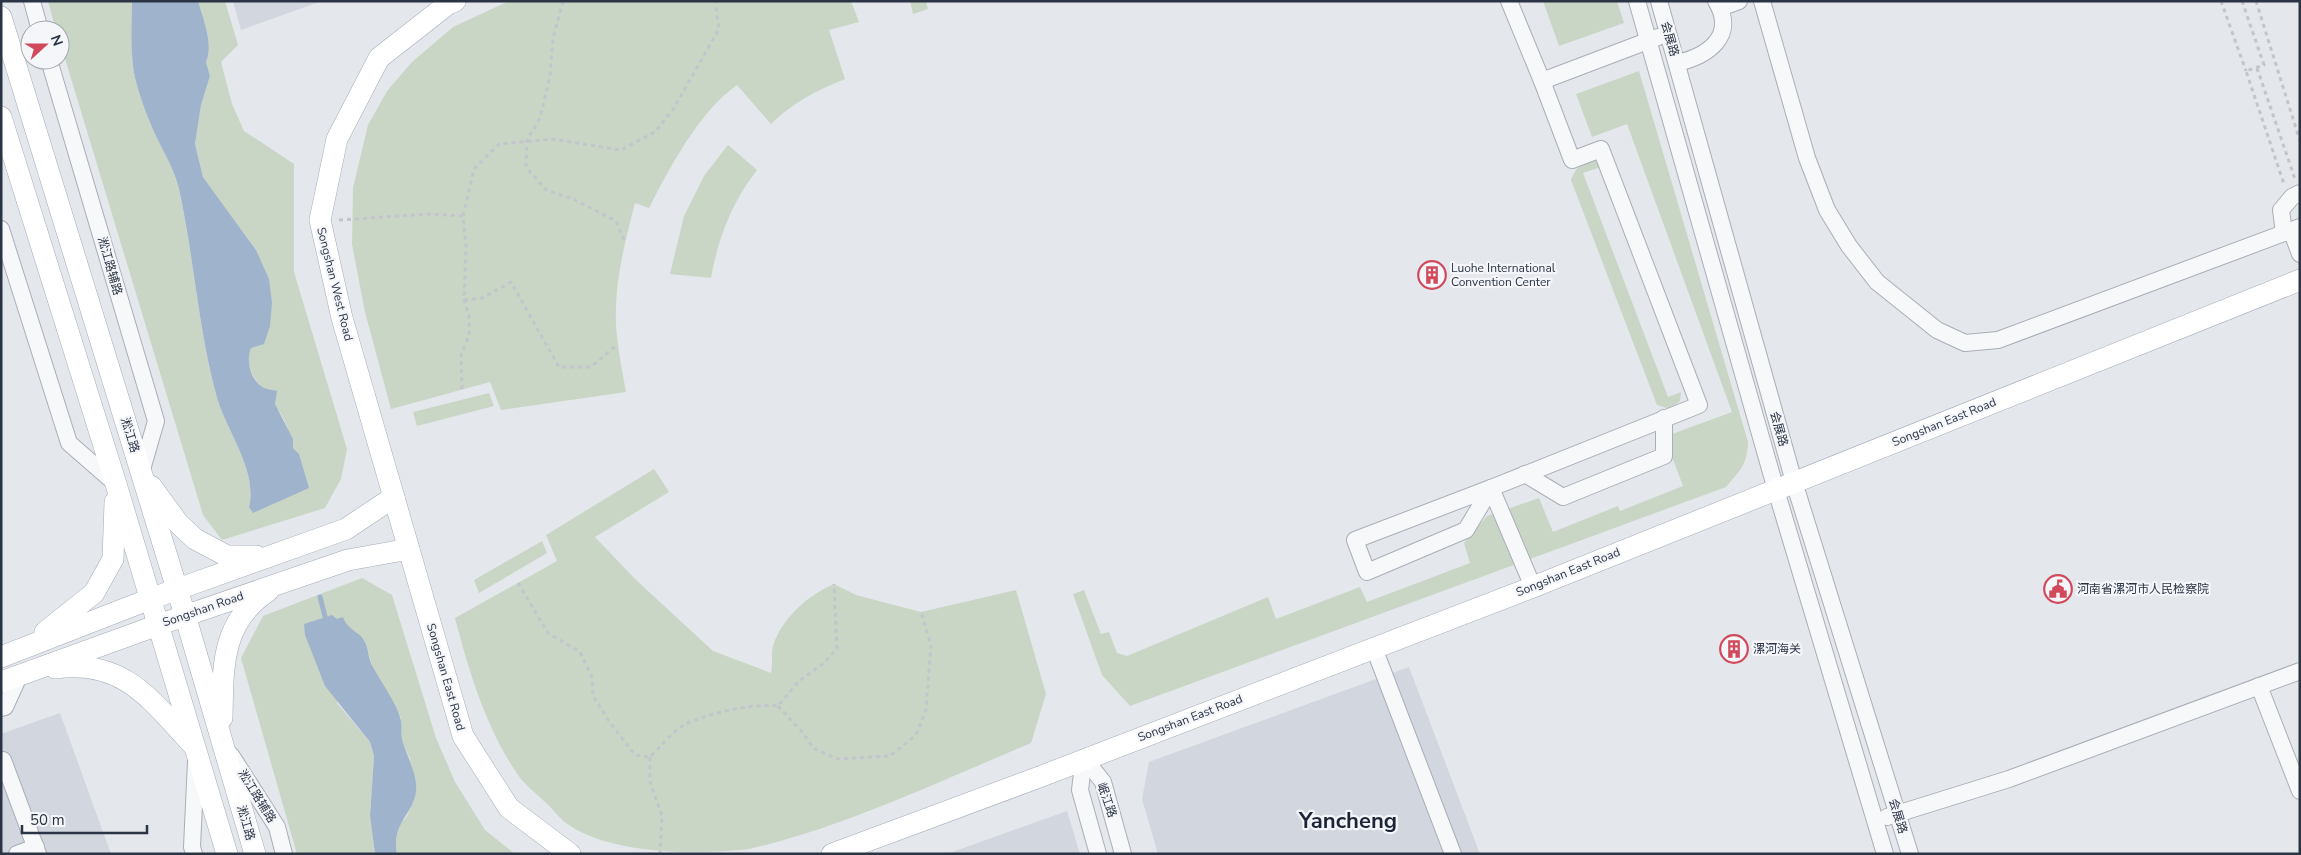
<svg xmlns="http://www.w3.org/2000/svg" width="2301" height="855" font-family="'Nunito Sans','Noto Sans SC',sans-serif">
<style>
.built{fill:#d2d6de}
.green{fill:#c9d6c5}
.water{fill:#9fb4cc}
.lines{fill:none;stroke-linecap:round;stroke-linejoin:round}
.stream{stroke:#9fb4cc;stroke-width:5}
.minor-casing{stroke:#a9aeb7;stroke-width:18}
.major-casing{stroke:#a3abb8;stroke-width:22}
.path{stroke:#c2c5cb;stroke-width:3;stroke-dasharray:4 4;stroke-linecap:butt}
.minor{stroke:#f7f8fa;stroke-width:16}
.major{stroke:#fff;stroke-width:21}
.labels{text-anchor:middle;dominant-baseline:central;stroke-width:4.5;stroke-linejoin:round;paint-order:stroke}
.street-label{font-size:12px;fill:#2b3445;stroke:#f4f6f9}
.poi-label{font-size:12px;fill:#2b3445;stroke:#f4f6f9;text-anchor:start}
.town-label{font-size:22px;font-weight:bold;fill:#1d2536;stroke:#f4f6f9}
</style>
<rect width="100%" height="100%" fill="#e4e7ec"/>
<g class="built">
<path d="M233,1H322L241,30Z"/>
<path d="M1409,667L1480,854H1158L1142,799L1149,762Z"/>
<path d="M60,713L111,854H1V734Z"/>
<path d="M1067,811L1080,854H947Z"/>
</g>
<g class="green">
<path d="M48,1H132C133,24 130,50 134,73C137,88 143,105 149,120C158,144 173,164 179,189C194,257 198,327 216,394C225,430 258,469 249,507L293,448C290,439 289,430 285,422C276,398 239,376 251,348L256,250L203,177L195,144L201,105L210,76L206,62C214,45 203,18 198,1H225L238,45L221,62L232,104L244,131L294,164V272L347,449L341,479L325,508L222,540L203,515L60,42V30H56Z"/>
<path d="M509,1H851L859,22L829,30L845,79C817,90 792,103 771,124L737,85C699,112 670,167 649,208L635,203C625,242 614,283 616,324C617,346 622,369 626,392L501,410L490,382L391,409L365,312L352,244L353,188L368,125L387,91L412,62L453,27Z"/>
<path d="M910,1H926L928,9L913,14Z"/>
<path d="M1543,1H1617L1624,23L1559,46Z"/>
<path d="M1639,71L1748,442C1747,466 1740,470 1726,487L1130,706L1102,675L1073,594L1084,590L1101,634L1109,632L1117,653L1127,656L1268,597L1276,619L1360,587L1367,602L1470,563L1464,543L1487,516L1539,498L1553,532L1618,506L1620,511L1683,486L1668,446L1672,434L1732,412L1627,124L1592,137L1576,94Z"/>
<path d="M728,145L757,170C732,202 718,238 711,278L670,274L684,216L704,176Z"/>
<path d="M1595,160L1601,167L1583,173L1668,397L1681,392L1680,401L1670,409L1657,405L1571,180C1576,167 1581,163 1595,160Z"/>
<path d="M489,393L494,406L417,426L413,412Z"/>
<path d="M654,469L669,492L595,537L635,579L713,651L771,673C773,665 771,654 773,646C782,618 808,595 834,584L856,595L921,612L1016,590L1046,694L1031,743C940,781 845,827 749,849C697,855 610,855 566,823C558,817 552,808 545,802C536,793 525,785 518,775C486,728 469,672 455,618L557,561L546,535Z"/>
<path d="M542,541L547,553L479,593L474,580Z"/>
<path d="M362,578L392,595L436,738L455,782L485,830L515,854H397L394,840L398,827L407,816L414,800L416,784L410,759L402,741L401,718L372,666L365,641L346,625L337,703L370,742L374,756L370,816L375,854H297L241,658L263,616Z"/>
</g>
<g class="water">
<path d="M132,1H198C203,18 214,45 206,62L210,76L201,105L195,144L203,177L256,250L269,279L272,303L270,326L264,344L251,348C246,360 250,378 261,386C264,389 272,390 277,391L275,404L293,439V448L299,454L309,488L253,513L249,507C258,469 225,430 216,394C198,327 194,257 179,189C173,164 158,144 149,120C143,105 137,88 134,73C130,50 132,24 132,1Z"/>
<path d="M332,615L337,619L343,617C348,631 361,632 365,642C369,650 368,659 373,667C381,682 395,701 400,717C403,725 400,735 403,743C408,757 414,769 416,783C419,813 390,820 397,854H375L370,816L374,756L370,742L325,686L305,635L304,624Z"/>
</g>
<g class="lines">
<path class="stream" d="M320,597L327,624"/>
<defs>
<g id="minor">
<path d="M32,1L40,30"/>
<path d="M1509,1L1542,81L1658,37"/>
<path d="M1637,1L1776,490L1885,854"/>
<path d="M1659,1L1794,482L1910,854"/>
<path d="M1762,1L1807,158L1827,210L1849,246L1877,282L1937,330L1965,343L1998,340L2300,227"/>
<path d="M1720,8L1739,1"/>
<path d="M49,60L156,421L141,473"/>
<path d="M1677,63C1708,56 1737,36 1716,1"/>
<path d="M1,229L69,443L116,484"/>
<path d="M2291,230L2300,254"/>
<path d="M2284,233L2281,210L2292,197L2300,193"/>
<path d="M1525,474L1563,497L1664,456V418"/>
<path d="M1491,488L1466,530L1367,572L1355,540Z"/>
<path d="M1533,587L1491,488L1699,405L1601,149L1572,160L1542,81"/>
<path d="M1374,648L1453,854"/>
<path d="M2259,686L2300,791"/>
<path d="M1,708L5,707L20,674"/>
<path d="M231,755L277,827L284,854"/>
<path d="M1084,758L1103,782L1123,854"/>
<path d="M1084,758L1080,790L1098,854"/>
<path d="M1,761L3,760L38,854"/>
<path d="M1887,817L2009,779L2300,671"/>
<path d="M17,854L36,847"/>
<path d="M194,854L192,847L196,761"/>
</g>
<g id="major">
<path d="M455,1L448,4L379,58L337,139L320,220L342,318L463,736L509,808L570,854"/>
<path d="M1,17L185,615L255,854"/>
<path d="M1,117L116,484L227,854"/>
<path d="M151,486L178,523L195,539L227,556H256"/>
<path d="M45,632L94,593L113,559L115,502"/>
<path d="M1,657L150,599L346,529L394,497"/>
<path d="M55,668C124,659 150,699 193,745"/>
<path d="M1,682L158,625L348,560L409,549"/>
<path d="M222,718C223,667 221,622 268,591"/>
<path d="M832,854L1042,776L1533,587L2300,280"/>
</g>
</defs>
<use href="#minor" class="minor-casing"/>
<use href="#major" class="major-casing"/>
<g class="path">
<path d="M563,1L553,38L550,76L540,118L527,140L526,167L546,190L573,199L616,221L625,242"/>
<path d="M2221,1L2246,71"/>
<path d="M2242,1L2264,65L2246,71L2284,184"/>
<path d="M2256,1L2300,141"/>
<path d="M2257,68L2295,179"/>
<path d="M339,220L429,214L463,216"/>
<path d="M464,300L482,298L511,282L559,367H591L618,344"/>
<path d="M462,389L461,354L469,336V316L464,300L466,247L463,216L474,169L499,144L552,139L621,150L655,132L674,108L719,29L715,1"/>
<path d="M518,583L548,633L580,652L592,677L593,696L611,724L635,755L650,757C660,747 672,732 684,725C707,713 753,703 778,706L799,681L824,663L837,648L834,584"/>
<path d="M778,706L803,733L813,748L838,759L890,756L916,735L926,710L931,645L921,612"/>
<path d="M650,757V782L662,816L660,854"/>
</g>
<use href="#minor" class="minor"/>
<use href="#major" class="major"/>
</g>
<defs>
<symbol id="building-ring" viewBox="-11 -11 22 22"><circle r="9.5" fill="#f4f6f9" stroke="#d1495b" stroke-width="1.5"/><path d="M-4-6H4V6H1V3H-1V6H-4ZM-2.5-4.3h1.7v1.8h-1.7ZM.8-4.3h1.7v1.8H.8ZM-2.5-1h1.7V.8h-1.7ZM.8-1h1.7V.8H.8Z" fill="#d1495b"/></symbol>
<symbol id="civic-ring" viewBox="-11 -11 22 22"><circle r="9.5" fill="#f4f6f9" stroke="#d1495b" stroke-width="1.5"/><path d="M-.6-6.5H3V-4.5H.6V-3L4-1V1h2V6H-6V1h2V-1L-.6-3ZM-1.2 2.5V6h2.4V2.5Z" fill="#d1495b"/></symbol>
</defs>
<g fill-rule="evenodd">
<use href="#building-ring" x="1416" y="259" width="32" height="32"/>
<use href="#civic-ring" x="2042" y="573" width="32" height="32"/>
<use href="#building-ring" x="1718" y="633" width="32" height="32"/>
</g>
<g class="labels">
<g class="street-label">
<text transform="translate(1670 39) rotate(74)">会展路</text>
<text transform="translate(110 266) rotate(74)">淞江路辅路</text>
<text transform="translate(335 284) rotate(76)">Songshan West Road</text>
<text transform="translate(1944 422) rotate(-22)">Songshan East Road</text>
<text transform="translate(1779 429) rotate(74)">会展路</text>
<text transform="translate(130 435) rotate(73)">淞江路</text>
<text transform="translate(1568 572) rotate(-22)">Songshan East Road</text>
<text transform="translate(203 609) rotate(-19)">Songshan Road</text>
<text transform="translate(446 677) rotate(74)">Songshan East Road</text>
<text transform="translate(1190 718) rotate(-21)">Songshan East Road</text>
<text transform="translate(257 796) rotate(58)">淞江路辅路</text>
<text transform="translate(1107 800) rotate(71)">岷江路</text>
<text transform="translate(1898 816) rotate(73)">会展路</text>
<text transform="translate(246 823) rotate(74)">淞江路</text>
</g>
<g class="poi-label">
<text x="1451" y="268">Luohe International<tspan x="1451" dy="14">Convention Center</tspan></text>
<text x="2077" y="589">河南省漯河市人民检察院</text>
<text x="1753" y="649">漯河海关</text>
</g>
<g class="town-label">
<text x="1348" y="821">Yancheng</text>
</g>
</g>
<rect width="2301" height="855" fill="none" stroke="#2b3445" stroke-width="5"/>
<g transform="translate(45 45) rotate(69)"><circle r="24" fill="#f4f6f9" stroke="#a4a8b1"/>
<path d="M0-4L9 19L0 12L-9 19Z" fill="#d1495b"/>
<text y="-8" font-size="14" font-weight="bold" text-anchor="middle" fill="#2b3445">N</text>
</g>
<path d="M22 825v8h125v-8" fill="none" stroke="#2b3445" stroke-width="2.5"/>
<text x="30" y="825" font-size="15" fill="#2b3445" stroke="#f4f6f9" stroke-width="4" paint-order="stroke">50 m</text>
</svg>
